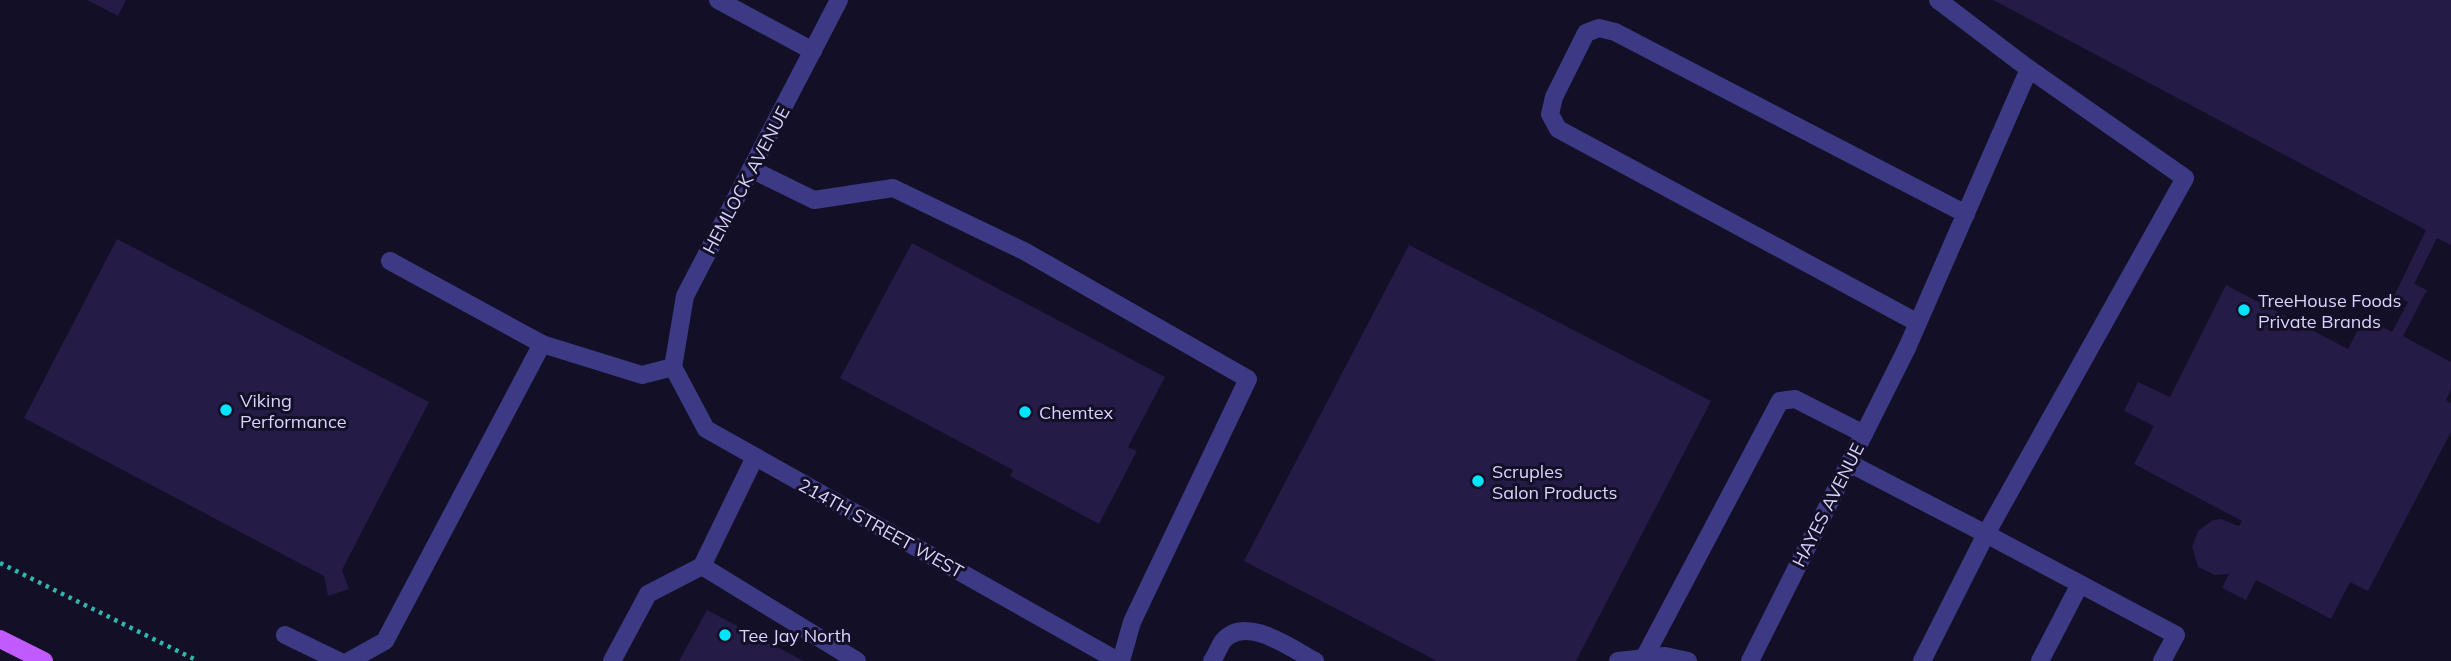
<svg xmlns="http://www.w3.org/2000/svg" width="2451" height="661" font-family="Mulish,sans-serif">
<style>
.building{fill:#241b47}
.lines{fill:none;stroke-linecap:round;stroke-linejoin:round}
.path{stroke:#2fb8b0;stroke-width:4.5;stroke-dasharray:3.5 5;stroke-linecap:butt}
.service{stroke:#3d3a85;stroke-width:18}
.minor{stroke:#3d3a85;stroke-width:18}
.primary{stroke:#c25bff;stroke-width:18}
.poi-dot{fill:#00e5ff;stroke:#130f26;stroke-width:2.5}
.labels{text-anchor:middle;dominant-baseline:central;stroke-width:6;stroke-linejoin:round;paint-order:stroke}
.street-label{font-size:18px;fill:#d9d4ff;stroke:#130f26}
.poi-label{font-size:18px;fill:#d9d4ff;stroke:#130f26;text-anchor:start}
</style>
<rect width="100%" height="100%" fill="#130f26"/>
<g class="building">
<path d="M87,0H126L118,16Z"/>
<path d="M1993,0H2451V245L2437,238L2414,284L2427,290L2403,336L2451,362V389L2446,400L2451,403V432L2368,591L2350,582L2331,619L2256,580L2246,600L2222,588L2229,574L2215,575L2198,567L2192,547L2198,531L2213,520L2221,519L2239,526L2242,521L2134,464L2154,426L2124,411L2138,382L2170,397L2226,285L2348,349L2364,318L2392,332L2408,302L2394,296L2426,230Z"/>
<path d="M117,239L429,402L342,570L349,589L328,596L324,576L24,418Z"/>
<path d="M912,243L1165,377L1128,447L1137,451L1099,524L1010,476L1013,470L840,378Z"/>
<path d="M1409,245L1711,401L1576,661H1437L1244,561Z"/>
<path d="M707,610L804,661H679Z"/>
</g>
<g class="lines">
<path class="path" d="M0,563L198,661"/>
<g class="service">
<path d="M718,0L813,51"/>
<path d="M2029,69L2185,178L1986,534L2176,635L2162,661"/>
<path d="M751,169L814,200L893,188L1024,251L1248,379L1132,622L1121,661"/>
<path d="M390,261L542,344"/>
<path d="M1918,323L1558,129L1550,114L1554,97L1586,33L1599,28L1615,32L1966,214"/>
<path d="M1907,348L2029,69L1938,0"/>
<path d="M755,457L702,566L857,661"/>
<path d="M1849,463L1986,534L1922,661"/>
<path d="M285,635L339,661"/>
<path d="M1644,658L1780,401L1795,399L1864,434"/>
<path d="M349,661L385,641L542,344L642,375L673,367"/>
<path d="M612,661L648,594L702,566"/>
<path d="M1212,661C1216,655 1219,647 1223,641C1246,614 1292,649 1315,661"/>
<path d="M1618,661L1665,656L1688,661"/>
<path d="M2040,661L2080,584"/>
</g>
<g class="minor">
<path d="M839,0L685,296L673,367L706,429L1118,661"/>
<path d="M1750,661L1907,348"/>
</g>
<path class="primary" d="M0,639L44,661"/>
</g>
<g class="poi-dot">
<circle cx="2244" cy="310" r="7"/>
<circle cx="226" cy="410" r="7"/>
<circle cx="1025" cy="412" r="7"/>
<circle cx="1478" cy="481" r="7"/>
<circle cx="725" cy="635" r="7"/>
</g>
<g class="labels">
<g class="street-label">
<text transform="translate(746 180) rotate(-62)">HEMLOCK AVENUE</text>
<text transform="translate(1828 505) rotate(-63)">HAYES AVENUE</text>
<text transform="translate(881 528) rotate(29)">214TH STREET WEST</text>
</g>
<g class="poi-label">
<text x="2258" y="300">TreeHouse Foods<tspan x="2258" dy="21">Private Brands</tspan></text>
<text x="240" y="400">Viking<tspan x="240" dy="21">Performance</tspan></text>
<text x="1039" y="412">Chemtex</text>
<text x="1492" y="471">Scruples<tspan x="1492" dy="21">Salon Products</tspan></text>
<text x="739" y="635">Tee Jay North</text>
</g>
</g>
</svg>
